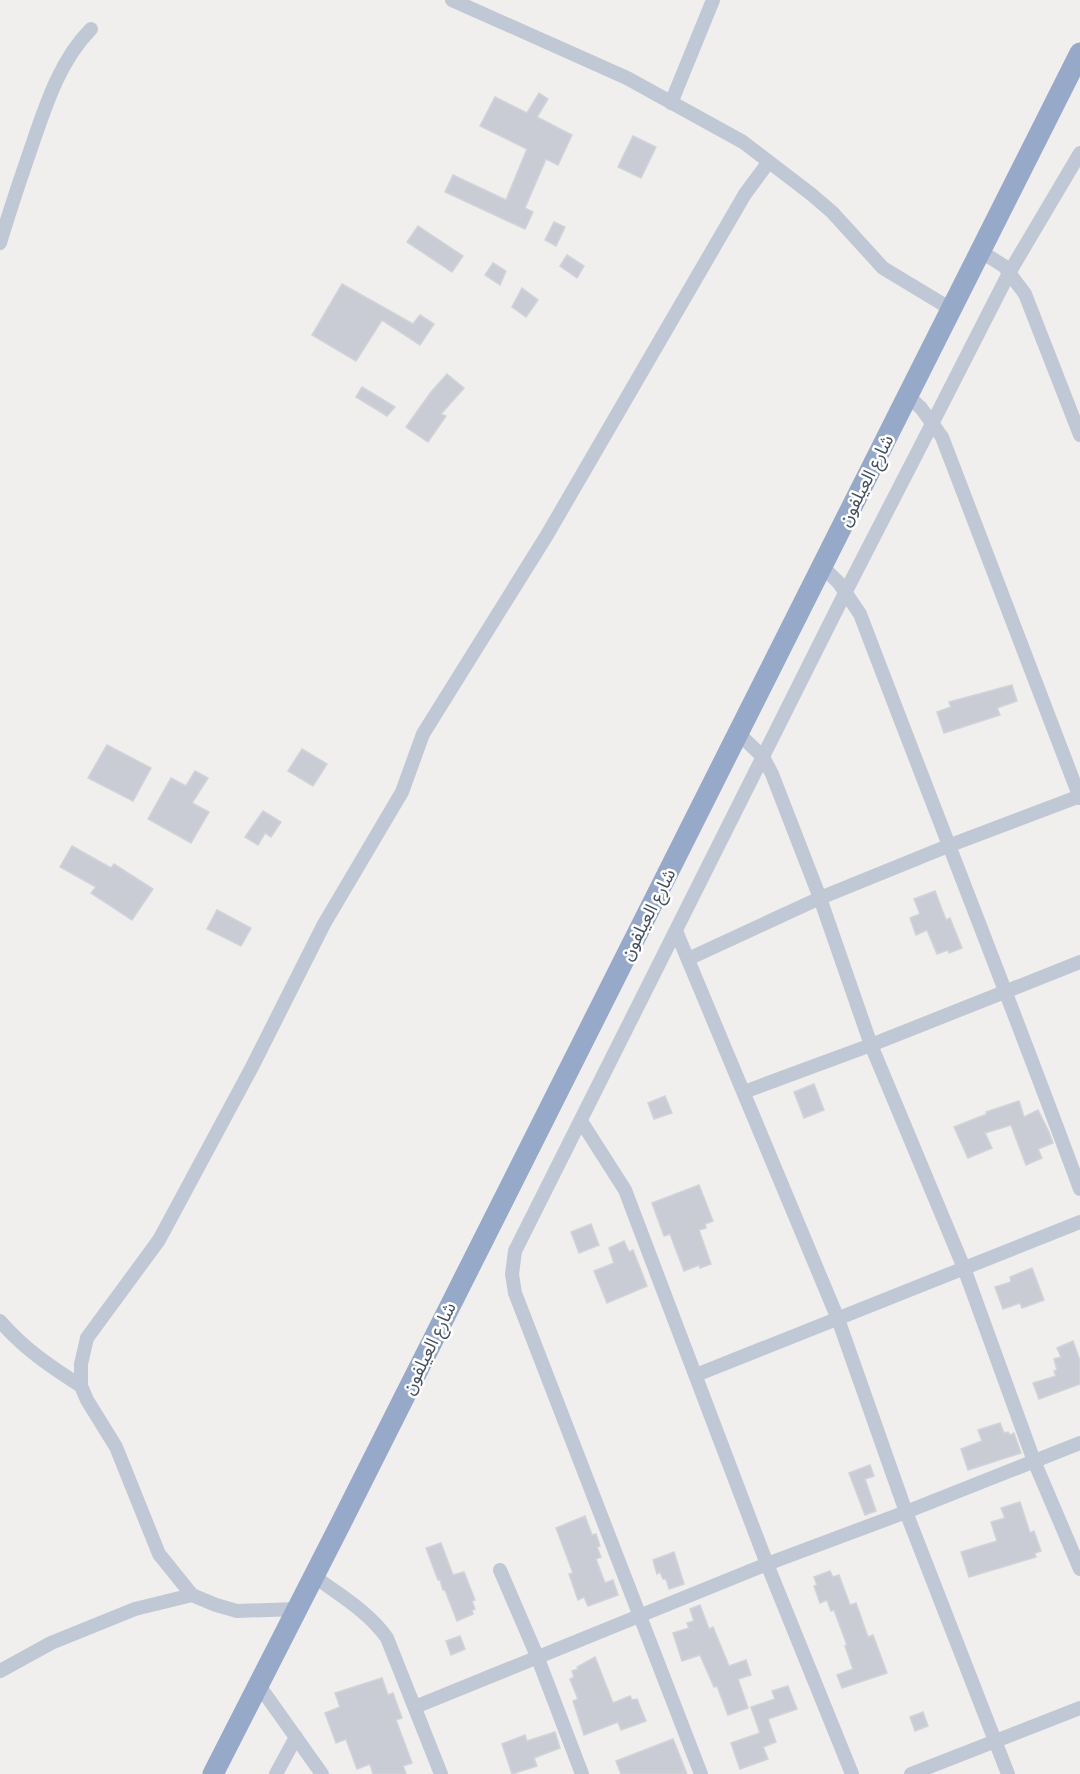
<svg xmlns="http://www.w3.org/2000/svg" width="1080" height="1774" font-family="'Noto Sans','Noto Sans Arabic',sans-serif">
<style>
.building{fill:#c9ccd4;stroke:#d1d3da;stroke-width:1.5}
.lines{fill:none;stroke-linecap:round;stroke-linejoin:round}
.minor{stroke:#c0c8d5;stroke-width:14}
.trunk{stroke:#96a9c9;stroke-width:21}
.labels{text-anchor:middle;dominant-baseline:central;stroke-width:5;stroke-linejoin:round;paint-order:stroke}
.street-label{font-size:18px;fill:#444f5d;stroke:#fff}
</style>
<rect width="100%" height="100%" fill="#f1eeee"/>
<g class="building">
<path d="M539,93L548,99L537,117L572,135L558,165L546,159L525,208L533,212L525,229L445,192L453,175L506,200L527,149L480,126L495,97L527,113Z"/>
<path d="M633,136L656,147L641,178L618,167Z"/>
<path d="M554,222L565,227L556,246L545,240Z"/>
<path d="M418,226L463,256L452,272L407,242Z"/>
<path d="M567,255L584,266L577,278L560,266Z"/>
<path d="M493,263L506,271L500,285L485,275Z"/>
<path d="M342,284L413,324L420,315L434,324L420,345L382,320L356,361L312,335Z"/>
<path d="M522,288L538,300L526,317L512,307Z"/>
<path d="M447,374L464,388L441,414L446,416L428,442L406,427L431,392Z"/>
<path d="M362,387L395,407L387,416L356,397Z"/>
<path d="M1012,685L1017,701L997,708L1000,715L944,733L937,712L951,707L949,702Z"/>
<path d="M107,745L151,768L133,801L88,778Z"/>
<path d="M302,749L327,764L313,786L288,771Z"/>
<path d="M195,771L208,778L192,803L209,812L191,843L148,819L171,778L186,786Z"/>
<path d="M263,811L281,822L271,837L265,833L258,845L245,837Z"/>
<path d="M72,846L111,868L114,864L153,889L132,920L91,893L96,887L60,867Z"/>
<path d="M935,891L946,920L950,918L962,948L949,953L948,950L937,954L927,930L916,935L910,918L920,914L914,899Z"/>
<path d="M217,910L251,928L241,946L207,929Z"/>
<path d="M814,1084L824,1110L804,1118L794,1092Z"/>
<path d="M665,1096L672,1113L654,1119L648,1103Z"/>
<path d="M1019,1101L1024,1117L1038,1110L1049,1132L1053,1143L1038,1149L1042,1158L1026,1165L1011,1125L985,1133L992,1148L968,1158L954,1127L987,1114L986,1112Z"/>
<path d="M699,1185L713,1221L705,1224L706,1228L699,1230L711,1264L700,1268L699,1265L684,1271L670,1234L664,1236L652,1203Z"/>
<path d="M591,1224L599,1245L579,1253L571,1232Z"/>
<path d="M624,1241L629,1252L633,1250L647,1286L607,1303L594,1271L614,1263L609,1248Z"/>
<path d="M1032,1268L1044,1300L1022,1308L1020,1303L1003,1309L995,1287L1011,1282L1010,1277Z"/>
<path d="M1073,1341L1080,1361V1384L1039,1399L1033,1383L1056,1376L1054,1371L1057,1370L1054,1359L1061,1357L1057,1348Z"/>
<path d="M1000,1423L1004,1433L1008,1432L1010,1435L1014,1433L1021,1453L968,1470L961,1449L982,1441L978,1430Z"/>
<path d="M870,1465L874,1476L865,1479L876,1511L865,1515L849,1473Z"/>
<path d="M1020,1502L1030,1533L1034,1531L1041,1551L1035,1553L1036,1557L969,1577L961,1552L997,1541L991,1522L1005,1518L1001,1508Z"/>
<path d="M585,1516L592,1535L596,1534L600,1546L597,1547L601,1557L596,1559L605,1583L613,1580L618,1595L588,1606L584,1597L578,1600L569,1574L573,1573L556,1528Z"/>
<path d="M441,1543L453,1575L464,1572L475,1600L472,1601L475,1609L472,1610L473,1614L457,1621L445,1590H443L440,1580H438L426,1548Z"/>
<path d="M674,1552L684,1584L669,1589L666,1579H663L660,1572L657,1574L653,1560Z"/>
<path d="M830,1571L833,1577L839,1575L850,1605L856,1603L868,1637L873,1635L887,1673L842,1688L837,1675L853,1669L845,1646L847,1645L834,1610L831,1611L827,1600L820,1603L814,1586L817,1585L814,1577Z"/>
<path d="M700,1605L709,1629L713,1627L729,1666L746,1660L751,1675L738,1679L748,1708L728,1715L717,1686L714,1687L700,1655L682,1661L673,1633L689,1628L687,1623L694,1621L690,1609Z"/>
<path d="M460,1636L465,1649L451,1655L446,1641Z"/>
<path d="M595,1657L613,1703L630,1696L632,1700L637,1699L646,1721L621,1730L618,1722L584,1735L573,1701L578,1699L570,1679L574,1677L572,1671L578,1669L577,1667Z"/>
<path d="M382,1678L388,1695L393,1693L402,1718L396,1720L412,1763L403,1766L406,1774H373L370,1764L357,1769L346,1739L336,1743L325,1713L340,1707L335,1693Z"/>
<path d="M788,1686L797,1709L768,1719L776,1742L763,1747L768,1759L740,1769L731,1743L760,1733L751,1707L775,1699L772,1691Z"/>
<path d="M923,1712L928,1726L915,1731L910,1717Z"/>
<path d="M555,1732L560,1748L534,1758L537,1766L512,1774L502,1744L525,1735L527,1741Z"/>
<path d="M673,1739L687,1774H621L616,1761Z"/>
</g>
<g class="lines">
<g class="minor">
<path d="M452,0L627,78L743,142L811,194L832,212L883,268L951,309"/>
<path d="M671,103L713,0"/>
<path d="M0,243C9,213 19,183 29,154C44,111 58,62 91,29"/>
<path d="M980,251L1004,266L1025,294L1080,435"/>
<path d="M908,396L921,408L942,437L1080,798"/>
<path d="M822,566L839,583L860,614C933,806 1009,997 1080,1189"/>
<path d="M737,732L763,757L772,774L820,898L871,1045L964,1268L1034,1461L1080,1569"/>
<path d="M676,931L838,1319L906,1512L1008,1774"/>
<path d="M688,959L820,898L948,846L1080,796"/>
<path d="M744,1092L871,1045L1080,962"/>
<path d="M581,1121L625,1190L767,1564L852,1774"/>
<path d="M0,1321C23,1348 51,1367 81,1386"/>
<path d="M696,1375L1080,1222"/>
<path d="M500,1570L537,1656L582,1774"/>
<path d="M314,1576C339,1595 368,1611 387,1638L441,1774"/>
<path d="M296,1609L237,1611L216,1605L192,1595L159,1554L116,1447L87,1400L81,1386V1364L87,1338L159,1240L252,1067L324,924L402,792L423,734L547,535L745,194L768,163"/>
<path d="M0,1671L51,1643L135,1609L192,1595"/>
<path d="M258,1684L322,1774"/>
<path d="M415,1707L767,1564L906,1512L1080,1443"/>
<path d="M276,1774L296,1737"/>
<path d="M701,1774L515,1293L512,1274L515,1251L845,593L933,422L1009,273L1080,153"/>
<path d="M911,1774L1080,1708"/>
</g>
<path class="trunk" d="M213,1774L341,1523L1080,53"/>
</g>
<g class="labels">
<g class="street-label">
<text transform="translate(865 480) rotate(-63)">شارع العيلفون</text>
<text transform="translate(647 914) rotate(-63)">شارع العيلفون</text>
<text transform="translate(428 1348) rotate(-64)">شارع العيلفون</text>
</g>
</g>
</svg>
